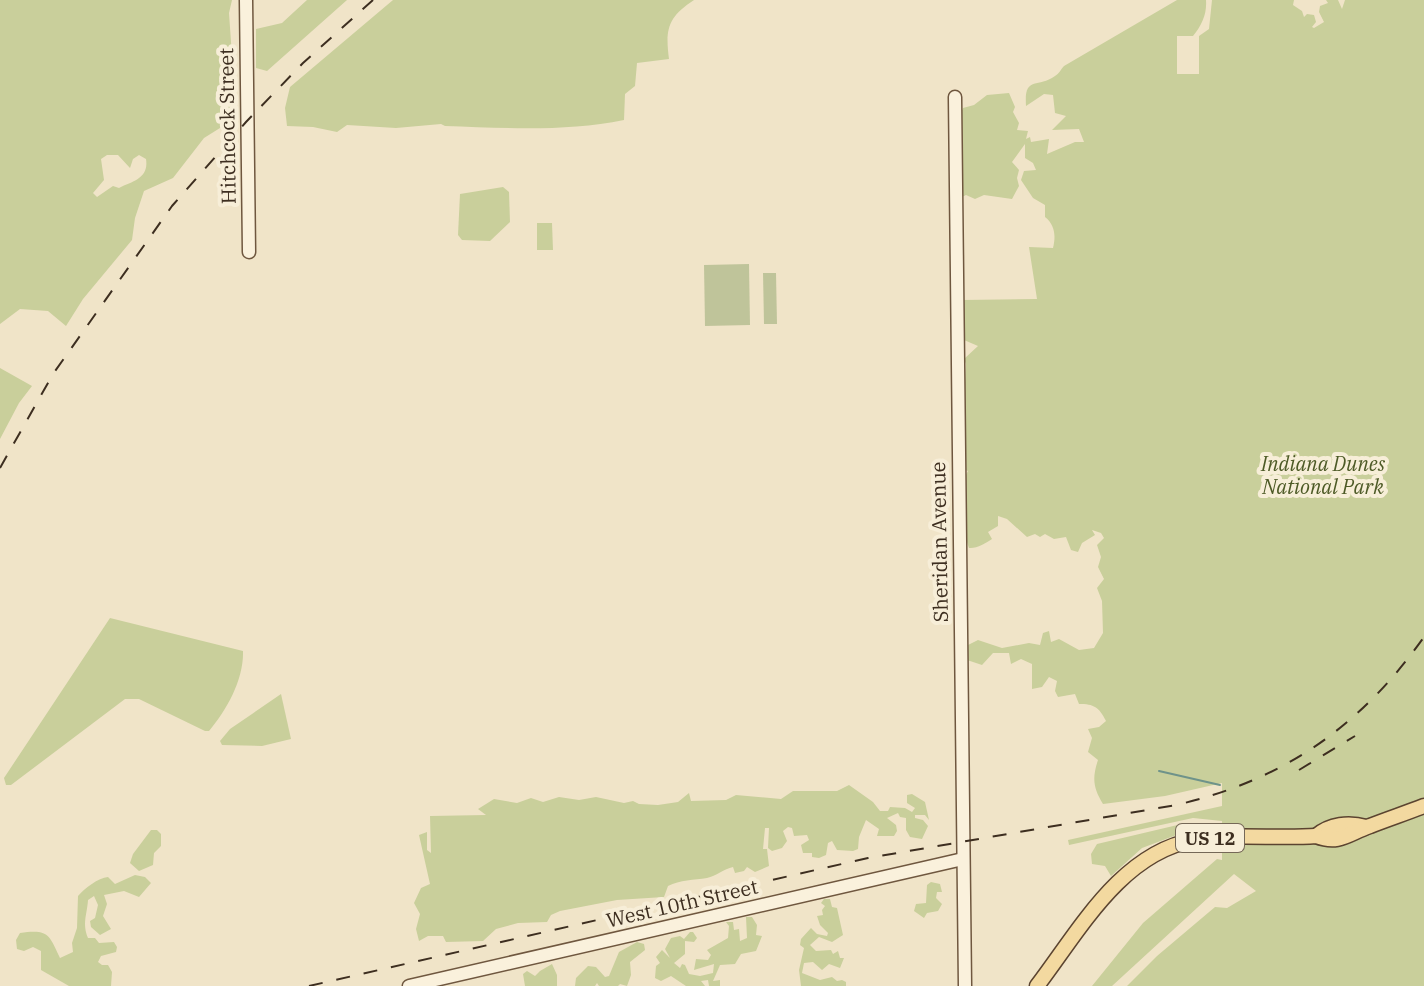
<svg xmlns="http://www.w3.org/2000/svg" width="1424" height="986" font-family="'IBM Plex Serif',serif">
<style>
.green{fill:#c9cf9b;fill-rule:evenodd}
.cemetery{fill:#bfc49a}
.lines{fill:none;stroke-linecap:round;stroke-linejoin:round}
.stream{stroke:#6f938a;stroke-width:2}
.secondary-casing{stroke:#6f573f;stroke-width:15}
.primary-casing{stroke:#5b4430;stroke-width:17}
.secondary{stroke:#faf1dc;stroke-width:12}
.primary{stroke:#f3d9a0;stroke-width:14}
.rail{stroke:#3d2e20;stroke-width:2;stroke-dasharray:14 14;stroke-linecap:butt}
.labels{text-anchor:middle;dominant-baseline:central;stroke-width:8;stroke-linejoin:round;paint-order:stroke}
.shield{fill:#f7eed8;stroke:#756857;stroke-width:2}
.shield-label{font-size:18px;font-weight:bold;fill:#3d2e20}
.street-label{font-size:20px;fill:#3d2e20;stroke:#f7eed8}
.park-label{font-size:20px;font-style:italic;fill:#4d5a26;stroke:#f7eed8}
</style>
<rect width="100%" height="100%" fill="#f0e4c8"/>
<g class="green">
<path d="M0,0H232L229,13L235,100L229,114L220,128L204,138L173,178L144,191L135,218L132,240L83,299L66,326L48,311L20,309L0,324ZM107,155H118L130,168L133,159L139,155L146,159C149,178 134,181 119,188L113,186L97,197L93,193L104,180L101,159Z"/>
<path d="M307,0H347L267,71L256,68V29L282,23Z"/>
<path d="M393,0H694C668,17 665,29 669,59L637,63L635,86L625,94L624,120C566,132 504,128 445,126L441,124L396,128L347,125L337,132L313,127L287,126L285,108L290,87Z"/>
<path d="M1177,0H1206C1207,14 1202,25 1193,36H1177V74H1199V36L1209,29L1212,0H1294L1293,5L1302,11L1304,17L1307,14L1314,15L1316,22L1312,27L1314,28L1324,22L1319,12L1320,6L1328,3L1326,0H1338L1342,9L1345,0H1424V986H1127L1157,956L1215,907L1227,908L1256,891L1234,874L1112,986H1092L1143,923L1217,859L1222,860V821L1193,818L1069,845L1068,840L1222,806V783L1165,796L1103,804C1093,788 1092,778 1098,760L1088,752L1092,738L1088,729L1099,727L1106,721C1099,707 1094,704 1079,704L1075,694L1058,697L1055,691L1057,681L1049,677L1042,687L1032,689V664L1021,659L1011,664L1009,653H993L982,665L967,660L964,647L978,640L1002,648L1029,643L1040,645L1043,633L1049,631L1051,642L1059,639L1079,650L1094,648L1103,633L1102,601L1097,588L1104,579L1098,567L1101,557L1097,545L1104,538L1101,533L1092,530L1095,535L1082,543L1078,552L1071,550L1066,537L1054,539L1045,534L1040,537L1035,534L1027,537L1007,519L998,516V526L988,532L992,539C986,543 976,549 969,548C962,530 958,486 968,471L960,468L966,364L964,359L978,346L964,340L963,300L1037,299L1029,247L1053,248C1056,236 1055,225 1045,217V205L1033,198L1021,180L1024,171L1036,170L1033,163L1025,158V144L1012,162L1019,170L1017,178L1019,186L1012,199L984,195L975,199L966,195L960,198L958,121L963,108L974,105L987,95L1009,93L1015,107L1013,112L1019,123L1017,130L1028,131L1026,139L1030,137L1031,142L1049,139L1047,154L1075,142H1084L1079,129L1052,130L1066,116L1055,113L1053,95L1044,94L1026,106C1024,75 1037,89 1055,76C1059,74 1061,69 1064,66Z"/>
<path d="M503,187L509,192L510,222L490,241L462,240L458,235L460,194Z"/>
<path d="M537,223H552L553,250H537Z"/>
<path d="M0,368L32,386L19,403L0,439Z"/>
<path d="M110,618L243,651C244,679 227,710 209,731H205L139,699H125L11,785H6L4,778Z"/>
<path d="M281,694L291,739L262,746L222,745L220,741L230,729Z"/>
<path d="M849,785L873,802L880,811H888L890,807L905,808L912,812L915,808L907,803V795L912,794L925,802L929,820L925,815H915V818L923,820L928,826L922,839L910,837L906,830V818L900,817L898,813L887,818L896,825L897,831L894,836H877L879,829L866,820L859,837L858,849L853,851L837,850L832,841L828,843L826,855L819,858L812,857V853H803L801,845L809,840L807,835L794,836L792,828L788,827L783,831L787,841L782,848L772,851L768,848L769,828H765L763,849H767L769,866L755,872L747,867L744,871L735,873L733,867C724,869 716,876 707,878C694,880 680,880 668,886L664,897L617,900L560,911L551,915L547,922L518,923L496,929L483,941L446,942L443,936H428L419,941L416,929L420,914L414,903L421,888L430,884L419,835L427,832V850L431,853L430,816L486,815L478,809L494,799L517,803L531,798L543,802L559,797L579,800L596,797L624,803L633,801L639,804L658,805L678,802L689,793L691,801L726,800L736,795L781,799L793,791H837Z"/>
<path d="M1186,823L1195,828L1142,848L1111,876L1105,866L1092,864L1091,854L1097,844Z"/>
<path d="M151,830H157L161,834V846L154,853L153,865L139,871L130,863L133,854Z"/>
<path d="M135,875L145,877L151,883L139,897L124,891L104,895L107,904L103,916L111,929L100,935L91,927L90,921L95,918L98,905L94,896L88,900C87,915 82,923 88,938H95L99,943L114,942L117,947L116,952L101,956L98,962L102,965H108L112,972L111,986H69L41,970V951L33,947L24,951L17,949L16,940L20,933C49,929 49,935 60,958L73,952L72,943L77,928L78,896C85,888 98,878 108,877L115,884Z"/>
<path d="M931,882L940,884L942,892H937L936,898L942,904L938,911L927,913L924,918L914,911L916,904L926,903L927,885Z"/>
<path d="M824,899H830L832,907L837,908L843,935L832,942L819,937L810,945L816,951L831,950L833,954L838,951L840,958H844L840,968L829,964L822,970L813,962L804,963L802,973L820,980L832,977L837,981L842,980L846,982V986H801L799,970L804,948L800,945L801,939L811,928L817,934L827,936L828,933L820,925L817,916L823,915L822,910L825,906L821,903Z"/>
<path d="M746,917H752L757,925L756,935L762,936L756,951L741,954L735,964L720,965L713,981L720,980V986H709L708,980L701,981L705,986H686L671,976L661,981L655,978L656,966L660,963L656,957L662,950L670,958L665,949L671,938L680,936L684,939L690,932H693L697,938L694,942L685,941V954L674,963L680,968L682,964L685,965L689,974L700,976L713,973L714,964L694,970L696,959L708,960L711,955L707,950L728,938L729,926L726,922H733L734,930L739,929L740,941L747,938Z"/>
<path d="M637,942L644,944L645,950L630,962L631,975L627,986L620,984L618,986H599L597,983L595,986H575L576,978L588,966L596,967L605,977L609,976L619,952Z"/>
<path d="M552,964L557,975V986H525L523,974L527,971L535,976L540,971Z"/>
</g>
<g class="cemetery">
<path d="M749,264L750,325L705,326L704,265Z"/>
<path d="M763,273H776L777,324H764Z"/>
</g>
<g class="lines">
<path class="stream" d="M1159,771L1220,785"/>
<defs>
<g id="secondary">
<path d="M246,0L249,252"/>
<path d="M955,97L965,986"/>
<path d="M409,986L963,859"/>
</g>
<g id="primary">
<path d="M1316,836C1330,824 1349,822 1366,827"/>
<path d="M1037,986C1079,931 1121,853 1194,840C1234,833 1276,839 1316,836C1340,845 1349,833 1370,826C1388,819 1406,813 1424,806"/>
</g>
</defs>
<use href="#secondary" class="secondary-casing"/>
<use href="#primary" class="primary-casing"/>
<use href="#secondary" class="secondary"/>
<use href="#primary" class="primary"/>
<g class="rail">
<path d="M0,468L53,374L172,206L246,122L303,63L373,0"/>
<path d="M1299,770L1355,736"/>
<path d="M309,986L868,858L1176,805C1284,780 1360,727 1424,637"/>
</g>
</g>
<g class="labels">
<rect class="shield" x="1176" y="824" width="68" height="28" rx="6"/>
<g class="shield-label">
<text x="1210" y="838">US 12</text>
</g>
<g class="street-label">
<text transform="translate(227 126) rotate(-91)">Hitchcock Street</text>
<text transform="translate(939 542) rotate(-91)">Sheridan Avenue</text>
<text transform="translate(682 903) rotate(-13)">West 10th Street</text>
</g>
<g class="park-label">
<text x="1323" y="463">Indiana Dunes<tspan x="1323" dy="23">National Park</tspan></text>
</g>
</g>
</svg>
